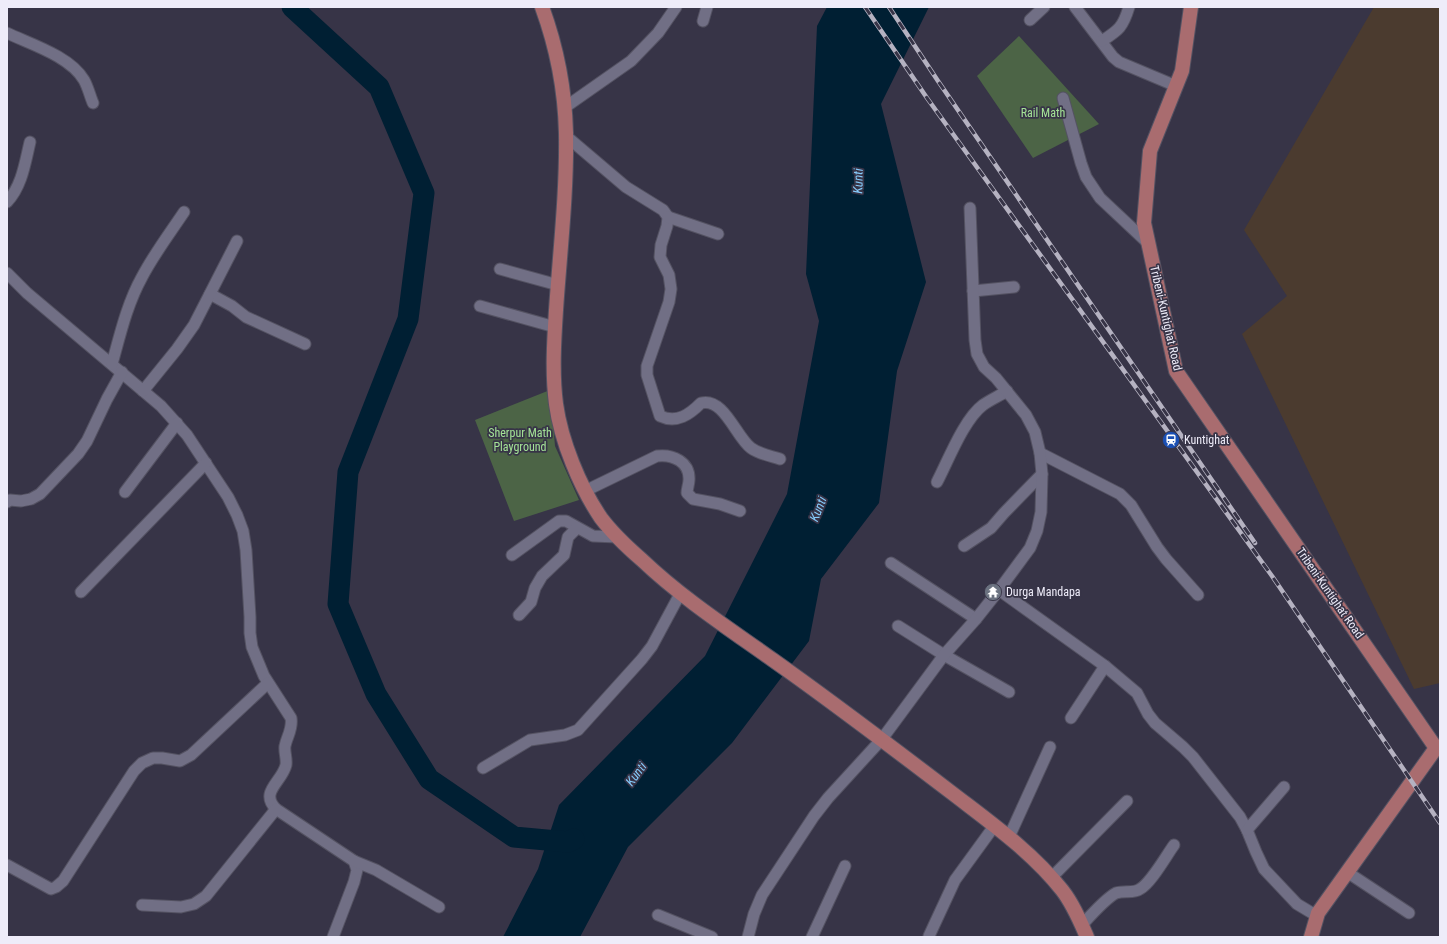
<svg xmlns="http://www.w3.org/2000/svg" width="1447" height="944" font-family="'Roboto Condensed',sans-serif">
<style>
.industrial{fill:#4b3b2f}
.green{fill:#4c6446}
.water{fill:#001f33}
.lines{fill:none;stroke-linecap:round;stroke-linejoin:round}
.river{stroke:#001f33;stroke-width:21}
.minor-casing{stroke:#545262;stroke-width:13}
.major-casing{stroke:#545262;stroke-width:16}
.minor{stroke:#716f85;stroke-width:11}
.major{stroke:#a96c6f;stroke-width:14}
.rail-casing{stroke:#b5b2c1;stroke-width:4.5}
.rail{stroke:#373447;stroke-width:3;stroke-dasharray:9;stroke-linecap:butt}
.labels{text-anchor:middle;dominant-baseline:central;stroke-width:3.5;stroke-linejoin:round;paint-order:stroke}
.park-label{font-size:12px;fill:#a4e396;stroke:#373447}
.street-label{font-size:12px;fill:#eeecf9;stroke:#373447}
.poi-label{font-size:12px;fill:#eeecf9;stroke:#373447;text-anchor:start}
.water-label{font-size:13px;font-style:italic;fill:#85cafa;stroke:#373447}
</style>
<rect width="100%" height="100%" fill="#373447"/>
<path class="industrial" d="M1374,7H1440V683L1414,689L1242,334L1287,296L1244,230Z"/>
<g class="green">
<path d="M1019,36L1099,124L1033,158L977,76Z"/>
<path d="M550,390L555,446L579,500L514,521L475,420Z"/>
</g>
<path class="water" d="M827,7H929L881,104L926,282L897,371L879,503L821,579L809,641L732,743L628,847L580,937H503L538,869L559,805L705,656L787,494L819,321L806,274L817,26Z"/>
<g class="lines">
<path class="river" d="M292,7L379,87L424,193L408,319L348,472L338,604L376,694L429,779L514,837L568,842L574,839"/>
<defs>
<g id="minor">
<path d="M1075,7L1113,57L1119,62L1176,86"/>
<path d="M1030,20L1044,7"/>
<path d="M703,21L707,7"/>
<path d="M7,33C30,44 70,56 84,80C88,87 90,96 93,103"/>
<path d="M1102,41C1119,30 1123,27 1129,7"/>
<path d="M1063,98L1081,163L1086,177L1100,198L1149,244"/>
<path d="M564,108L631,61L658,33L676,7"/>
<path d="M566,136L626,187L663,210L668,217L667,226L661,245L660,257L669,275L671,289L669,302L647,366V375L660,416C677,424 690,414 701,403C724,397 736,437 751,448C759,454 771,456 780,459"/>
<path d="M7,202C22,186 25,163 30,142"/>
<path d="M668,217L718,234"/>
<path d="M500,269L558,285"/>
<path d="M7,273L27,293L161,406L187,435L228,497L237,515L243,531L246,550L250,617V633L252,647L264,676L291,718C293,729 287,736 285,746C284,752 287,758 286,765C282,782 259,792 276,809L354,861L357,870L354,882L333,937"/>
<path d="M973,291L1014,287"/>
<path d="M210,294L232,306L246,317L305,344"/>
<path d="M480,306L555,327"/>
<path d="M112,364C120,335 127,304 142,277C154,254 170,233 184,212"/>
<path d="M143,391L177,349L194,325L237,241"/>
<path d="M1040,453L1120,494L1131,505L1157,547L1166,559L1198,595"/>
<path d="M937,482C948,461 964,419 983,405C990,400 999,396 1007,391"/>
<path d="M585,491L657,456C673,454 690,462 689,480C689,484 687,489 687,493L693,499L720,504L740,511"/>
<path d="M125,492L177,423"/>
<path d="M7,502L10,500L21,501L31,499L40,494L78,454L87,441L107,399L122,372"/>
<path d="M964,546L991,528L1004,513L1042,474"/>
<path d="M512,555L559,521H566L593,536L617,537"/>
<path d="M891,563L976,619"/>
<path d="M999,590L1105,666L1137,693L1148,714L1155,723L1183,747L1193,757L1240,817L1247,830L1256,852L1264,869L1297,904L1317,916"/>
<path d="M81,592L206,463"/>
<path d="M519,615L531,602L535,588L542,576L564,555L568,537L577,528"/>
<path d="M898,626L944,655L1009,692"/>
<path d="M1071,718L1105,666"/>
<path d="M483,768L530,740L565,735L578,730L642,659L652,646L680,594"/>
<path d="M1247,830L1284,787"/>
<path d="M1009,837L1050,747"/>
<path d="M354,861L376,870L439,907"/>
<path d="M7,865L51,889L56,887L63,881L134,771L142,763L153,758H162L180,761L191,755L268,683"/>
<path d="M1347,872L1409,913"/>
<path d="M1051,878L1127,801"/>
<path d="M142,905L181,907L194,904L206,896L276,809"/>
<path d="M658,915L712,937"/>
<path d="M1082,925C1091,915 1105,899 1116,893C1125,890 1133,894 1140,889C1151,883 1166,856 1174,845"/>
<path d="M929,936L955,880L995,825"/>
<path d="M748,937L754,914L762,895L814,816L828,798L882,739L944,655L976,619L999,590L1030,548L1037,531L1041,512L1042,474L1040,453L1035,432L1026,415L996,378L984,367L977,354L975,340L970,208"/>
<path d="M812,937L845,866"/>
</g>
<g id="major">
<path d="M542,7C557,48 565,90 566,133C567,192 560,251 556,310C554,341 552,373 556,404C561,441 580,487 601,518C613,534 627,547 642,560C682,598 728,628 773,660C834,703 893,748 952,793C991,823 1032,852 1062,890C1073,904 1080,921 1087,937"/>
<path d="M1191,7L1182,71L1150,151L1144,223L1176,371L1436,748L1318,913L1311,937"/>
</g>
</defs>
<use href="#minor" class="minor-casing"/>
<use href="#major" class="major-casing"/>
<use href="#minor" class="minor"/>
<use href="#major" class="major"/>
<defs>
<g id="rail">
<path d="M865,7L927,98L1272,576L1440,823"/>
<path d="M889,7L938,81L1255,543"/>
</g>
</defs>
<use href="#rail" class="rail-casing"/>
<use href="#rail" class="rail"/>
</g>
<defs>
<symbol id="station-disc" viewBox="-11 -11 22 22"><circle r="9.5" fill="#1a4fb4" stroke="#373447"/><path d="M-3-6H3Q5-6 5-4V2Q5 4 3 4L4.5 6H3L1.5 4h-3L-3 6H-4.5L-3 4Q-5 4-5 2V-4Q-5-6-3-6ZM-3.5-4v3h7v-3ZM-3.5 1v1.5H-2V1ZM2 1v1.5H3.5V1Z" fill="#fff"/></symbol>
<symbol id="temple-disc" viewBox="-11 -11 22 22"><circle r="9.5" fill="#6b7280" stroke="#373447"/><path d="M0-6L5-2H3V0L6.5 2.5H4V6H1.5V3h-3V6H-4V2.5H-6.5L-3 0V-2H-5Z" fill="#fff"/></symbol>
</defs>
<g fill-rule="evenodd">
<use href="#station-disc" x="1161" y="430" width="20" height="20"/>
<use href="#temple-disc" x="983" y="582" width="20" height="20"/>
</g>
<g class="labels">
<g class="park-label">
<text x="1043" y="113">Rail Math</text>
<text x="520" y="433">Sherpur Math<tspan x="520" dy="14">Playground</tspan></text>
</g>
<g class="street-label">
<text transform="translate(1166 318) rotate(77)">Tribeni-Kuntighat Road</text>
<text transform="translate(1330 593) rotate(55)">Tribeni-Kuntighat Road</text>
</g>
<g class="poi-label">
<text x="1184" y="440">Kuntighat</text>
<text x="1006" y="592">Durga Mandapa</text>
</g>
<g class="water-label">
<text transform="translate(858 181) rotate(-89)">Kunti</text>
<text transform="translate(818 509) rotate(-68)">Kunti</text>
<text transform="translate(636 774) rotate(-53)">Kunti</text>
</g>
</g>
<rect width="1447" height="944" fill="none" stroke="#eeecf9" stroke-width="16"/>
</svg>
